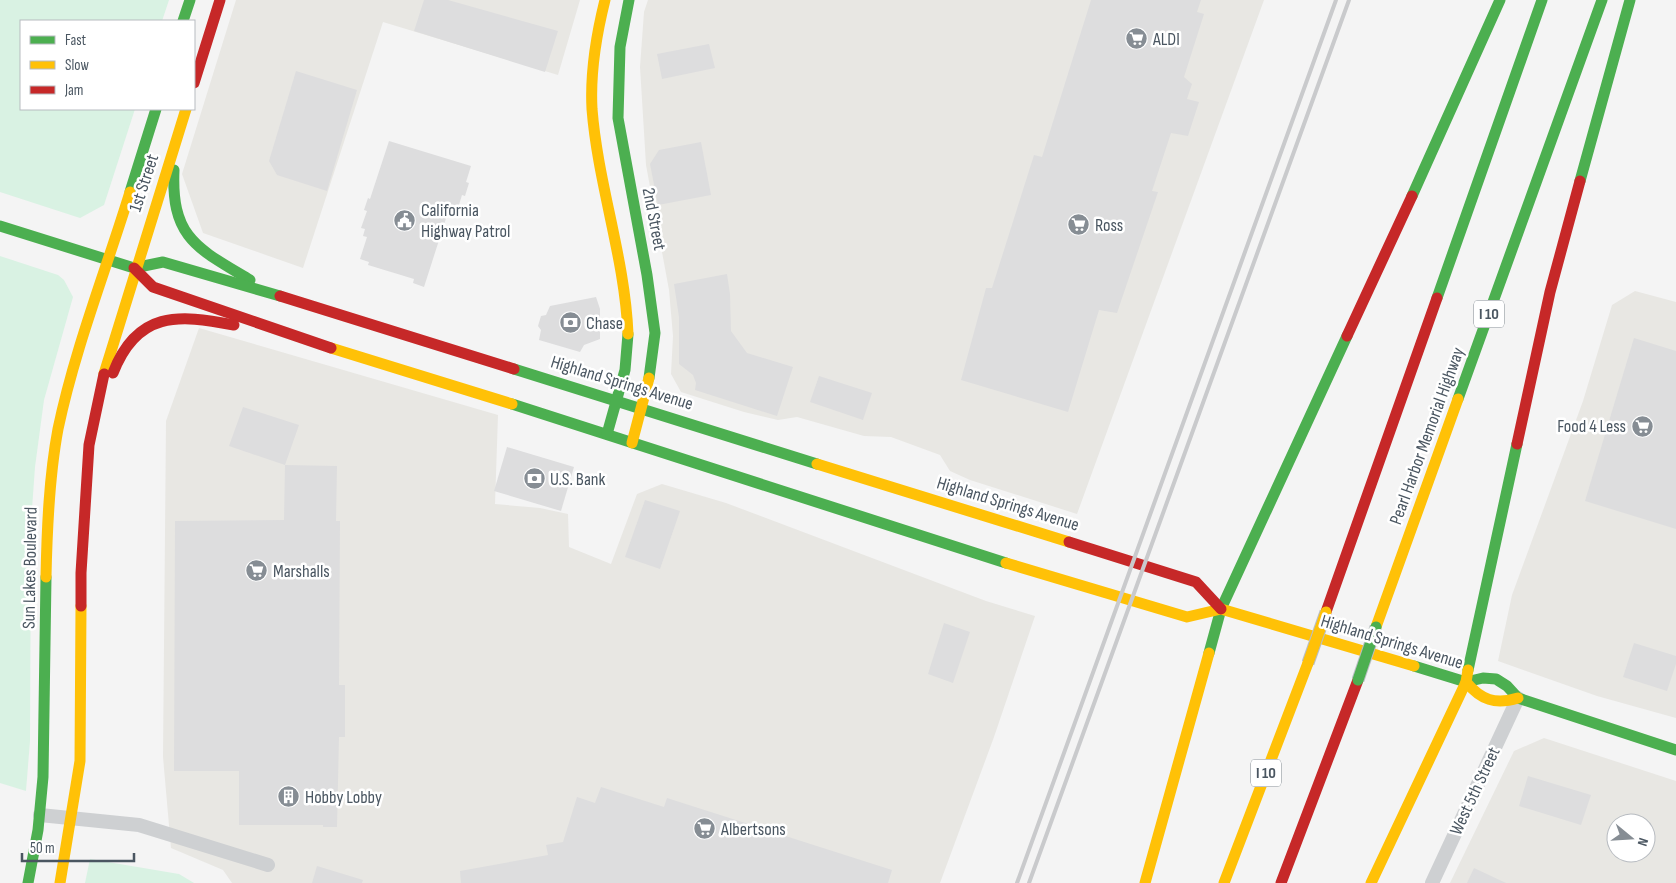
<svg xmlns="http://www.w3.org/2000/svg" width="1676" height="883" font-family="'Sofia Sans Condensed',sans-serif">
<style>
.commercial{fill:#e8e7e3;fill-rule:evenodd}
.green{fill:#d9f2e3}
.building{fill:#ddddde}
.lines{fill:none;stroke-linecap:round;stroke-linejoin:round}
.street{stroke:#ced0d2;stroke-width:14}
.fast{stroke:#4caf50;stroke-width:11}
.slow{stroke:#ffc107;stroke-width:11}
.jam{stroke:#c62828;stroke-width:11}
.rail{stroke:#c9cacc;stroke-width:4}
.fast-bridge-casing{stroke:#b9bec3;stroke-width:13;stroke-linecap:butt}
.slow-bridge-casing{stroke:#b9bec3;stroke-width:13;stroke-linecap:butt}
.fast-bridge{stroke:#4caf50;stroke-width:11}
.slow-bridge{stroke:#ffc107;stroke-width:11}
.labels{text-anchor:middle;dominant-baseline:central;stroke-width:5;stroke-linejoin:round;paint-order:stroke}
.shield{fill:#fff;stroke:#808990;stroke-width:1}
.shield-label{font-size:16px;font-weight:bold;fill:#4a5661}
.poi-label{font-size:18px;fill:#4a5661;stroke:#fff;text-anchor:start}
.street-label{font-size:18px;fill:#4a5661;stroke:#fff}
</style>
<rect width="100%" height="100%" fill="#f4f4f4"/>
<g class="commercial">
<path d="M236,0H580L558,75L383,22L303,268L203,233L182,174Z"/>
<path d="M648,0H1264L1077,514L970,480L950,471L940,455L891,437L864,436L797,417L778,420L744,412L681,392L671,374L673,336L669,290L646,165L640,67L644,12Z"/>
<path d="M1635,291L1676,302V718L1597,696L1498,661L1512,595L1583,401L1612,305Z"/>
<path d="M199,328L498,415L495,504L540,508L568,514L569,547L611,564L637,494L662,484L726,503L986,601L1035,616L994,737L940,883H232L223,870L171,848L163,757L166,421Z"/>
<path d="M1544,738L1676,781V883H1450L1514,751ZM1616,823H1646V853H1616Z"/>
</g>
<g class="green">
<path d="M0,0H169L162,21H21V109H135L104,205L80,218L0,192Z"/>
<path d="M0,256L58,275L64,280L73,297L44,400L35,467L31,523L30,741L26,791L0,783Z"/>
<path d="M90,859L179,874L194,883H85Z"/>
</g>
<g class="building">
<path d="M424,0H448L558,31L545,72L414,31Z"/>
<path d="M1091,0H1201L1197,12L1204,14L1184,77L1192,84L1187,99L1199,102L1188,136L1171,133L1152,191L1158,192L1117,313L1099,310L1068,412L961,380L986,288H992L1034,155L1042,157Z"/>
<path d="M709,44L715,68L662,79L657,54Z"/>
<path d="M296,71L357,90L327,191L277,175L269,161Z"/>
<path d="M389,141L471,166L466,182L469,183L465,196L462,195L458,208L450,206L424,287L413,283L414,279L368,265L369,262L360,259L367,237L363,236L365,229L361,228L367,211L364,210L368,198L370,199Z"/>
<path d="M701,142L711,195L658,205L650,164L659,150Z"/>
<path d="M727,274L730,294L731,331L747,353L793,367L777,416L695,390L696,383L693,375L679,364V317L674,284Z"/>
<path d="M596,297L600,309V339L584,345L580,352L539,340L541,330L538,326L541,316L546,315L550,306Z"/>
<path d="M1634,338L1676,351V529L1585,501Z"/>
<path d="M819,376L872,393L863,420L810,402Z"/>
<path d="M243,407L299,425L285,465L229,446Z"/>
<path d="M507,447L574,467L561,511L494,491Z"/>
<path d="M285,465L337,466L336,521H340L339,685H345V737H339L337,827H323V825H239V771H174L175,521L284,520Z"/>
<path d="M645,500L680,511L660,569L625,557Z"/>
<path d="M944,623L970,632L953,683L928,674Z"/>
<path d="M1634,643L1676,656V664L1667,691L1623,677Z"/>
<path d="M1528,776L1591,795L1581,825L1519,806Z"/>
<path d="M601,787L664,807L667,798L892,870L888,883H461L460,871L548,855L546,845L563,842L577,797L595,803Z"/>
<path d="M317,866L363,880L362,883H312Z"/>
<path d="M1474,868L1506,883H1467Z"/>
</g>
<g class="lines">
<g class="street">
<path d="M40,815L139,825L268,865"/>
<path d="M1432,883L1518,698"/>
</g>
<g class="fast">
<path d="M629,0L620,47L618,118L647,275L655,333L649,378"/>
<path d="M183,21L190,0"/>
<path d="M174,170C171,238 197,248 250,280"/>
<path d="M1580,181L1630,0"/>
<path d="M130,192L156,109"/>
<path d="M1412,196L1500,0"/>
<path d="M0,226L134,268L163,262L280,296"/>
<path d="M1437,298L1542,0"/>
<path d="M514,369L817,464"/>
<path d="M1458,399L1602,0"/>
<path d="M512,404L1006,563"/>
<path d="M607,434L625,370L628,334"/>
<path d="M1209,653L1221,609L1347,336"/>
<path d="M1414,666L1466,682L1483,678L1496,679L1507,686L1518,698L1676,750"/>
<path d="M1468,670L1517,444"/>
<path d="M28,883L38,830L43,777L46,577"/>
</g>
<g class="slow">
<path d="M605,0C596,36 590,72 592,109C598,185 625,258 628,334"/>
<path d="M331,348L512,404"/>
<path d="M104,374L186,109"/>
<path d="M632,443L649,378"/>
<path d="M817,464L1069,542"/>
<path d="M1006,563L1187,617L1221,609L1414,666"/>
<path d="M46,577C47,528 49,477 58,429C75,348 106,270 130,192"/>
<path d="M1376,627L1458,399"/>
<path d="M1466,682C1481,700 1495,705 1518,698"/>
<path d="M60,883L80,761L81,606"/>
<path d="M1145,883L1209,653"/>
<path d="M1224,883L1308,663"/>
<path d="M1371,883L1466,682L1468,670"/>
</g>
<g class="jam">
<path d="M194,83L220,0"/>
<path d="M134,268L153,287L331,348"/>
<path d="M280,296L514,369"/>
<path d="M1347,336L1412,196"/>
<path d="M113,373C137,311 178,314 234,325"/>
<path d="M1517,444L1550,292L1580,181"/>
<path d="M1069,542L1196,582L1221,609"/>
<path d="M81,606V573L89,445L104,374"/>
<path d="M1326,612L1437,298"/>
<path d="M1281,883L1358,680"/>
</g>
<g class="rail">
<path d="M1017,883L1336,0"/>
<path d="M1029,883L1349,0"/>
</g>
<defs>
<path id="fast-bridge" d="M1358,680L1376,627"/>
<path id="slow-bridge" d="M1308,663L1326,612"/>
</defs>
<use href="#fast-bridge" class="fast-bridge-casing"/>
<use href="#slow-bridge" class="slow-bridge-casing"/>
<use href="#fast-bridge" class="fast-bridge"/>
<use href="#slow-bridge" class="slow-bridge"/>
</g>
<defs>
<symbol id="supermarket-disc" viewBox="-11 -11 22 22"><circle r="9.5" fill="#868d94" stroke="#fff"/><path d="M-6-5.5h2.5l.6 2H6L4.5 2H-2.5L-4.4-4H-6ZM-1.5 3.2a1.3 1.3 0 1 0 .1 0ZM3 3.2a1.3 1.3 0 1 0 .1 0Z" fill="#fff"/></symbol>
<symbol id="civic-disc" viewBox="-11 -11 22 22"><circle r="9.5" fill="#868d94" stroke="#fff"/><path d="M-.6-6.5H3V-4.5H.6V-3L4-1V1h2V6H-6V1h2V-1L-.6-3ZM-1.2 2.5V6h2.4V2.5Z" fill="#fff"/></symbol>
<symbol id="bank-disc" viewBox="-11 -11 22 22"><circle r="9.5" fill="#868d94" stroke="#fff"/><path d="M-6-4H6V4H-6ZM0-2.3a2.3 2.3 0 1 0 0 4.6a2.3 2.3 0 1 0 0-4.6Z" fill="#fff"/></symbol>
<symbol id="building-disc" viewBox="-11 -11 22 22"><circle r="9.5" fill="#868d94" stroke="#fff"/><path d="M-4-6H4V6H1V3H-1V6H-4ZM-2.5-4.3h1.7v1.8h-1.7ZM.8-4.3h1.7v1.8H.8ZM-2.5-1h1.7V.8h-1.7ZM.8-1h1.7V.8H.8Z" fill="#fff"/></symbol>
</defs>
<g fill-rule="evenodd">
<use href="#supermarket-disc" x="1124" y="26" width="25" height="25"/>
<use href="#civic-disc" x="392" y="208" width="25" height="25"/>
<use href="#supermarket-disc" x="1066" y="212" width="25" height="25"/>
<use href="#bank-disc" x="558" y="310" width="25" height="25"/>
<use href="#supermarket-disc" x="1630" y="414" width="25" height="25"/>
<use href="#bank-disc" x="522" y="466" width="25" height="25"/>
<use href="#supermarket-disc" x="244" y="558" width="25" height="25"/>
<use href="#building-disc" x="276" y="784" width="25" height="25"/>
<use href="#supermarket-disc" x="692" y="816" width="25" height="25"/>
</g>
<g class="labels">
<g class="shield">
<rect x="1474" y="300.5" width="30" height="27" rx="4"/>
<rect x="1251" y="759.5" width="30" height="27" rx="4"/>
</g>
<g class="shield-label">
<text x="1489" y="314">I 10</text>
<text x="1266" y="773">I 10</text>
</g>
<g class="poi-label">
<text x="1153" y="39">ALDI</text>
<text x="421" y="210">California<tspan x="421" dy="21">Highway Patrol</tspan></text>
<text x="1095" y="225">Ross</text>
<text x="586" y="323">Chase</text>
<text x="1626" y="426" text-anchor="end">Food 4 Less</text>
<text x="550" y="479">U.S. Bank</text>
<text x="273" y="571">Marshalls</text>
<text x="305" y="797">Hobby Lobby</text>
<text x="721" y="829">Albertsons</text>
</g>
<g class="street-label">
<text transform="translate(144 183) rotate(-72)">1st Street</text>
<text transform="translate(654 219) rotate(79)">2nd Street</text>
<text transform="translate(622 383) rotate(17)">Highland Springs Avenue</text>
<text transform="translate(1427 436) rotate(-70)">Pearl Harbor Memorial Highway</text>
<text transform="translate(1008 504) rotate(17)">Highland Springs Avenue</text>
<text transform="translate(30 568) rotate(-89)">Sun Lakes Boulevard</text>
<text transform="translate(1392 642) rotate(17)">Highland Springs Avenue</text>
<text transform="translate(1475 791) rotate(-65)">West 5th Street</text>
</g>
</g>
<rect x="20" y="20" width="175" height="90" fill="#ffffff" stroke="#b7bbc0"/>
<rect x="30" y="36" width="25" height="8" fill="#4caf50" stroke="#b7bbc0"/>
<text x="65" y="45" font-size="15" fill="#4a5661">Fast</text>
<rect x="30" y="61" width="25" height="8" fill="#ffc107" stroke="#b7bbc0"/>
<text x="65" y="70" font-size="15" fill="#4a5661">Slow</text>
<rect x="30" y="86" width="25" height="8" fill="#c62828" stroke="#b7bbc0"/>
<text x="65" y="95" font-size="15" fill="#4a5661">Jam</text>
<g transform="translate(1631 838) rotate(108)"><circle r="24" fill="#ffffff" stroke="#b7bbc0"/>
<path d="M0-4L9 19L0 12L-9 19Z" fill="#868d94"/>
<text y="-8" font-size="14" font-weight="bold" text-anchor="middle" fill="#4a5661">N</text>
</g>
<path d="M22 853v8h112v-8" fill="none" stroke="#4a5661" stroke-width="2.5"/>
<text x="30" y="853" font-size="15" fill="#4a5661" stroke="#ffffff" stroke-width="4" paint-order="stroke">50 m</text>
</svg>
